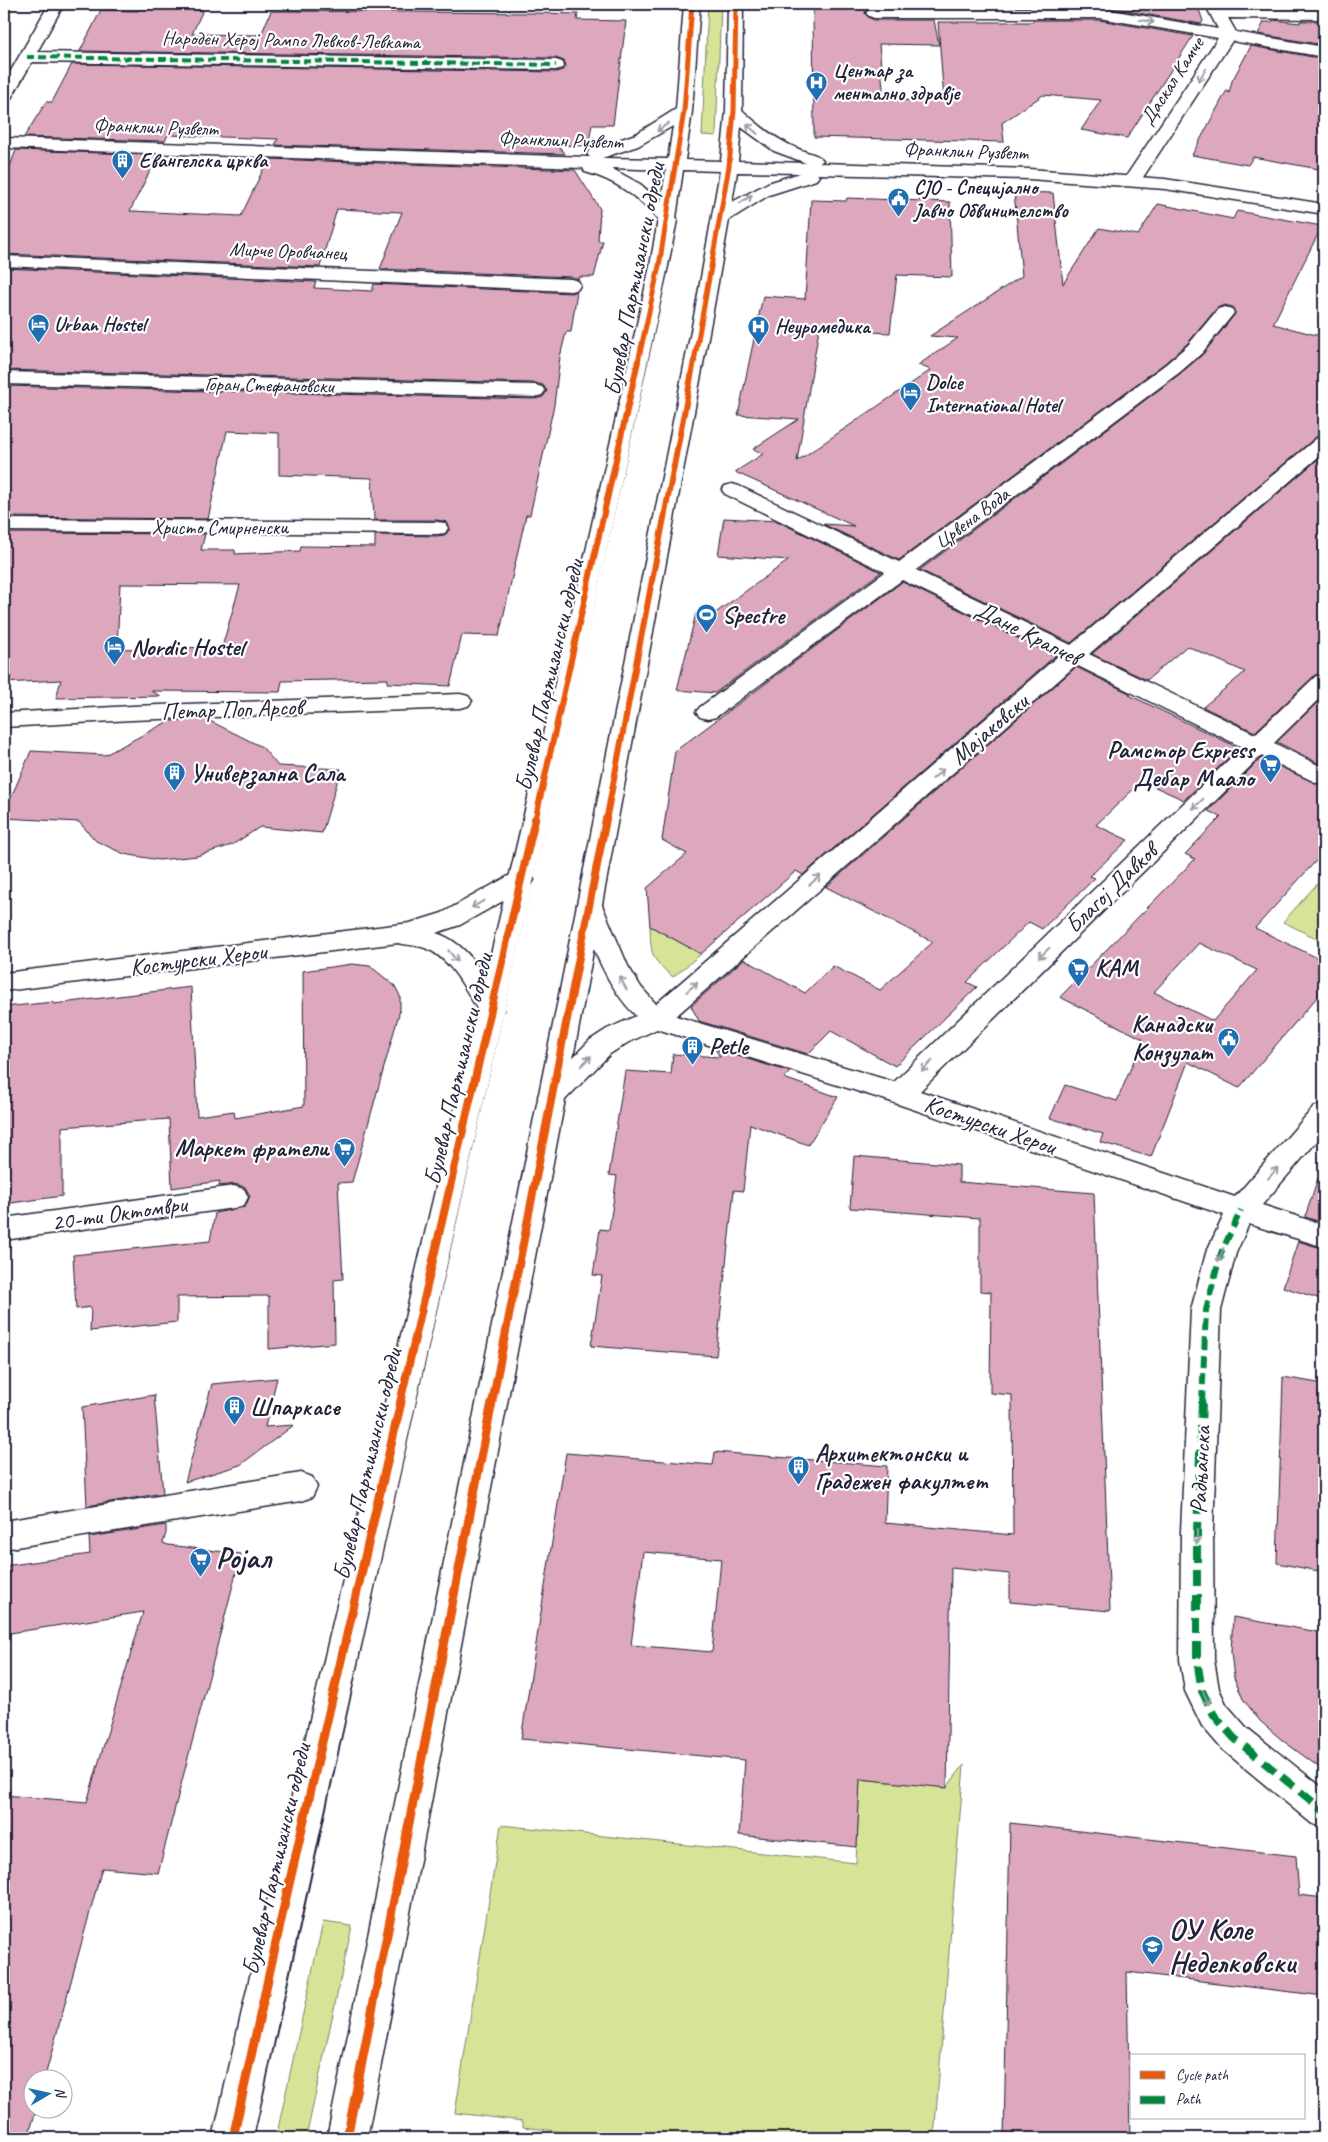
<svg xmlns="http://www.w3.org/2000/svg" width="1328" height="2142" font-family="Caveat,sans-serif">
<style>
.green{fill:#d5e497;stroke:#7c8369}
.building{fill:#dda7bd;stroke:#22223b;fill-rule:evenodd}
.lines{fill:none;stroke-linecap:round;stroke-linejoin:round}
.street-casing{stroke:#22223b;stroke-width:3}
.secondary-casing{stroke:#22223b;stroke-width:3}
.street{fill:#fff;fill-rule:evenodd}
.secondary{fill:#fff;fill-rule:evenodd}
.quiet-far2{stroke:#00873e;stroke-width:4;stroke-dasharray:8 4;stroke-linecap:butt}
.quiet-far1{stroke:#00873e;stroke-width:6;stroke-dasharray:12 6;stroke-linecap:butt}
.quiet{stroke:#00873e;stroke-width:8;stroke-dasharray:16 8;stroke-linecap:butt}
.cycleway-far3-casing{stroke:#fff;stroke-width:7}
.cycleway-far2-casing{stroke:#fff;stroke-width:9}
.cycleway-far1-casing{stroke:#fff;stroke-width:11}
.cycleway-casing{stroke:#fff;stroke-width:12}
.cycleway-far3{stroke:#e8590c;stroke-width:5}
.cycleway-far2{stroke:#e8590c;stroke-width:6}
.cycleway-far1{stroke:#e8590c;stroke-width:8}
.cycleway{stroke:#e8590c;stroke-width:9}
.oneway{stroke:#9c9ca7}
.labels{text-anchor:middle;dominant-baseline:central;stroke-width:4.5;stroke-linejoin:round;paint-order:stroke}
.far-street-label{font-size:20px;fill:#22223b;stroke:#fff}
.far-poi-label{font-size:20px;font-weight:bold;fill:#22223b;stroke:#fff;text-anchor:start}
.street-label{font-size:24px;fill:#22223b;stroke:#fff}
.poi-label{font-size:24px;font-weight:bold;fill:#22223b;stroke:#fff;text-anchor:start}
.near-poi-label{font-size:29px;font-weight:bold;fill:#22223b;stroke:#fff;text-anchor:start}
</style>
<rect width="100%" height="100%" fill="#fff"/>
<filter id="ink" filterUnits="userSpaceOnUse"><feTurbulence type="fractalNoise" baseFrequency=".02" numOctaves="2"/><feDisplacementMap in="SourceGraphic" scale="10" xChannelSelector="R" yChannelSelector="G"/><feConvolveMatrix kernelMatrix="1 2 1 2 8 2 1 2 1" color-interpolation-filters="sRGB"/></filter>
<g filter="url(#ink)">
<g class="green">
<path d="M708,4H721L716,136L702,135Z"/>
<path d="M1324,876V942L1283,922Z"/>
<path d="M650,926L701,954L673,977C650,958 651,954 650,926Z"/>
<path d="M964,1765L934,2138H614L523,2127V2121L455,2113L501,1825L856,1863L860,1779L947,1787Z"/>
<path d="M323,1922L352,1926L306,2138H276Z"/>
</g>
<g class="building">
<path d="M813,4H932V6H874L865,12L868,17L874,20H934L939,45L879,44L884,100L944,101L938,22H1033V20H1099L1193,36L1127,138L1081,130L1101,100L1043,95L1002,123L1004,142L814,137Z"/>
<path d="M1029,4H1197L1203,21L1201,24L1099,6H1030Z"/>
<path d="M139,8L203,10L192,34L261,35L271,11L537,13L578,14L577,20L626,21L613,125H592L588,146L558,145L565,154L275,145L278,139L168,135L165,141L24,137L46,102H52L72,64L556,72L563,70L566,66L564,61L556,58L80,51L101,10L138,11Z"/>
<path d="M1273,20L1300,23V21H1324V45L1258,34L1264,22H1272Z"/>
<path d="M1251,46L1324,59V170L1253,157L1248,165L1192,155L1227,90L1229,93L1232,81Z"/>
<path d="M16,150L158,155L130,211L241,216L268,159L575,170L600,209L598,241H603L594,277H579V279L571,277L380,269L402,212L337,209L320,267L4,254V183Z"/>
<path d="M1014,192L1053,193L1063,284L1099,228L1138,235L1158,204L1233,219L1237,211L1322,226L1273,324L1324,337V434L1316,437L1071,643L920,570L1181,373L1203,354L1235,314L1233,307L1224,305L1217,308L1187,344L1165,363L899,560L823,524L854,526L735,472L763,454L753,449L799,419L738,415L763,296L805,299L811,200L846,201L847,198L950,202L952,277L897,275L890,333L819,329L797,461L931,370L918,365L958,338L930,336L1022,276Z"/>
<path d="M4,268L316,282L314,288L372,291L374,284L571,293L577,291L571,332H566L560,357L554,405L530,515H526L499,636L462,635L450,686L387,683L388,679L282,681L280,692L151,691L161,696L56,698L61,680L4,683V533L205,534L201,550H235V554L300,551L301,546L375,547V535L437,536L445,535L450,529L447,522L437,520H374L372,478L279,475V433L227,431L208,519L4,517V386L535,399L543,397L547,391L543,385L535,383L4,370ZM120,584L240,585L222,647L117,649Z"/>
<path d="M1324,454V672L1315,675L1255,732L1203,707L1245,672L1187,646L1147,680L1092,654Z"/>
<path d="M724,518L777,521L881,572L715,693L677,690L696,613L714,614L789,560L718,555Z"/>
<path d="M902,582L1055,656L803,875L796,871L701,954L650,926L647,888L687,854L662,840L675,751Z"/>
<path d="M1076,667L1131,694L1129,695L1239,748L1184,800L1142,781L1096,825L1128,840L1090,876L1095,878L1042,929L1029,922L967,982L977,987L895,1066L831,1031L808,1054L699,1021L691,1006L744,959L805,993L833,966L880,990L933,942L826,887Z"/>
<path d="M1324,696V766L1277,742Z"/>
<path d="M206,719L262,747L278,766L341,769L322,833L260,827L232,845L197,856L159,860L124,854L96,841L79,822L4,818V814L31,751L105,755L169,721Z"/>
<path d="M1261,758L1324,787V852L1255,928L1324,961V989L1239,1088L1188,1062L1151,1157L1100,1142L1103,1134L1050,1118L1065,1085L1117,1101L1143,1039L1060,997L1195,859L1185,854L1221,817L1208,811ZM1199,943L1257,970L1213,1021L1154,992Z"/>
<path d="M352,964L370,966L395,986L400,996V1010L352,1182L338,1183L343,1279L334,1280L335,1343L269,1349V1296L177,1297V1322L90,1331L91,1307L76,1309L73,1255L210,1241L215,1213L245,1207L250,1196L245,1187L234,1184L219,1186L220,1181L172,1188L169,1119L62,1127V1196L4,1204V1007L54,1002V1004L191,987L197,1116L234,1111L235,1118L304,1106L303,971Z"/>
<path d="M715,1049L790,1072L784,1078L838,1097L808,1145L750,1124L743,1191L734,1190L716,1356L591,1346L602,1276L593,1275L600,1229L609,1230L617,1176L609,1175L625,1071L671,1074L673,1054L720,1057Z"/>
<path d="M854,1156L959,1165V1182L1094,1193L1110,1611L1010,1602V1574L951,1568L947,1788L860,1779L857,1847L739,1835L745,1760L521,1739L566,1453L713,1465L715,1452L887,1466L885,1523L1013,1535L1012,1395L990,1393L991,1292L980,1291V1218L850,1208ZM643,1552L721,1559L712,1652L631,1645Z"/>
<path d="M1318,1178L1324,1179V1223L1305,1217Z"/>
<path d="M1298,1241L1324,1249V1300L1283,1287Z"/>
<path d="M1283,1377L1324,1384V1572L1277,1563Z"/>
<path d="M277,1378L265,1427L294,1425L240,1465L185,1482L212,1384Z"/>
<path d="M154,1395L163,1493L87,1506L82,1407Z"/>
<path d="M166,1525V1533L163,1543L168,1545L241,1554L158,1873L102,1868L44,2080H32V2110H36L28,2138H4V1795L87,1802L143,1612L4,1634V1566L90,1554L89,1537Z"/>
<path d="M1233,1617L1324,1633V1771L1282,1740L1260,1721L1243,1699L1234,1678L1231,1652Z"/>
<path d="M1010,1823L1296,1856L1299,1895L1324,1898V1996L1127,1972L1130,2138H1004Z"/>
</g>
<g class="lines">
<defs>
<g id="street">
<path d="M49,4H64L37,52L556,60L562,62L564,65L562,68L556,70L32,62L10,100L4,102V83Z"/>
<path d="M1205,4H1219L1222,8L1324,9V19L1228,18L1236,32L1324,47V57L1232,41L1138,185L1132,186L1126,185L1123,181L1218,38L1099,18H874L869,16L866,13L869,10L874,8H1099L1218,29Z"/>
<path d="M4,256L571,279L578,281L580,285L578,289L571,291L4,266Z"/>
<path d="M1225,307L1232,309L1234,313L1202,353L1180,372L916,570L1071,645L1317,438L1324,436V452L1089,654L1255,734L1316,676L1324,674V694L1274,743L1324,768V785L1315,782L1261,756L920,1091L1235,1197L1314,1107L1324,1104V1133L1262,1205L1324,1225V1247L1249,1224L1236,1253L1221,1310L1213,1531L1214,1660L1219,1689L1226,1704L1246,1727L1324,1789V1828L1311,1823L1222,1749L1202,1726L1185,1691L1180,1660L1181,1531L1191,1310L1206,1253L1224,1215L889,1101L657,1029L627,1043L610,1054L562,1103L552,1106L542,1103L538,1096L542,1089L590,1040L607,1029L636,1016C606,986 591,944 577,904L581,898L590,895L599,898L628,966L641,987L656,1004L1058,656L902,580L716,717L708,719L700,717L696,712L700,707L885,572L725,494L722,490L725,486L732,484L739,486L899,562L1166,364L1188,345L1218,309ZM1076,665L1242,747L894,1082L676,1016Z"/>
<path d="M4,372L535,385L542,387L545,391L542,395L535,397L4,384Z"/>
<path d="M4,519L437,522L445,523L448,528L445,533L437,534L4,531Z"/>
<path d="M460,694L468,696L472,701L468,706L460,708L132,720L4,727V713L132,706Z"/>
<path d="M521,872L530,874L534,880L530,886L460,925L436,933C470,943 488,982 504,1010L500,1017L491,1019L482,1017C467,993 452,958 425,948C416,945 406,945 398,943L4,991V973L410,923L442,913L512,874Z"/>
<path d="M234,1186L244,1189L248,1197L244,1205L234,1208L4,1240V1218Z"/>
<path d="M301,1473L312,1477L317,1487L312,1497L301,1501L4,1549V1521Z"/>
</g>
<path id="secondary" d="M684,4H700L692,111L685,160L721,161L726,111L728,4H743L742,110C760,127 778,141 801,150C808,153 818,154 823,160L820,163L1029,169L1165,179L1324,204V214L1165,189L1029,179L817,174L819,176L816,180L769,195L729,220L713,311L584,1000L367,2138H327L558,1000L695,311L720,171L683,170L676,218L677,220L668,266C535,891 387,1513 253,2138H213L269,1893L579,582L650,266L658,219C637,196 615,180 585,172L583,168L4,148V138L590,157L587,154L590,150L636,134L676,109ZM673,126L668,159L602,158L638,146ZM741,127L774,151L806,163L738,161ZM611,168L666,170L661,202L640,184ZM737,172L800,173L768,183L732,202Z"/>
</defs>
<use href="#street" class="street-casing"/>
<use href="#secondary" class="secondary-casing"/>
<use href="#street" class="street"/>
<use href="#secondary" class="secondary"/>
<path class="quiet-far2" d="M27,57L556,65"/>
<path class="quiet-far1" d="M1202,1403L1206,1310L1221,1253L1241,1210"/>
<path class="quiet" d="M1202,1402L1197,1531V1660L1202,1691L1214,1715L1234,1738L1324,1811"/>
<defs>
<g id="cycleway-far3">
<path d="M638,362L659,266L684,111L692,4"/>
<path d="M694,362L729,166L734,111L736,4"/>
</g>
<g id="cycleway-far2">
<path d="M535,821L638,361"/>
<path d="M606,821L694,361"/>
</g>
<g id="cycleway-far1">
<path d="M400,1403L535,819"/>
<path d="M492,1403L606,819"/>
</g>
<g id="cycleway">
<path d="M233,2138L287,1893L401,1402"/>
<path d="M347,2138L492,1402"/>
</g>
</defs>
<use href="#cycleway-far3" class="cycleway-far3-casing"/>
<use href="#cycleway-far2" class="cycleway-far2-casing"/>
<use href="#cycleway-far1" class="cycleway-far1-casing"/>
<use href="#cycleway" class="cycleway-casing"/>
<use href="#cycleway-far3" class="cycleway-far3"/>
<use href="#cycleway-far2" class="cycleway-far2"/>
<use href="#cycleway-far1" class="cycleway-far1"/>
<use href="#cycleway" class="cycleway"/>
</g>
<defs><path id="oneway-shaft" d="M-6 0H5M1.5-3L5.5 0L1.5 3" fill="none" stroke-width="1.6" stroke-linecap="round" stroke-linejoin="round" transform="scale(1.25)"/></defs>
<g class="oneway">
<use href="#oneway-shaft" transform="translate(1147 21) rotate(9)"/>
<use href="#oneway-shaft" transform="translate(1202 75) rotate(123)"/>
<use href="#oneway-shaft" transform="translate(663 127) rotate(144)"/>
<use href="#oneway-shaft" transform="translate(752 129) rotate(-139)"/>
<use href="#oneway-shaft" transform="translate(746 199) rotate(-33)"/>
<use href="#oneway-shaft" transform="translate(938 774) rotate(-41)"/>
<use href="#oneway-shaft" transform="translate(1198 804) rotate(136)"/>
<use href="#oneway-shaft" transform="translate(815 880) rotate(-41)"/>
<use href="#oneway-shaft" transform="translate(478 904) rotate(151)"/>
<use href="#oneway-shaft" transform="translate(1044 953) rotate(136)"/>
<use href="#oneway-shaft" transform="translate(453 956) rotate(50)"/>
<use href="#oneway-shaft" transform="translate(623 983) rotate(-119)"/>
<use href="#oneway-shaft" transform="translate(692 987) rotate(-41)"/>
<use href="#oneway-shaft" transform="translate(586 1061) rotate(-45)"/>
<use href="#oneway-shaft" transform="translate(927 1066) rotate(136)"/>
<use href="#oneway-shaft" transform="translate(1273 1173) rotate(-49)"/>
<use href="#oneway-shaft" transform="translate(1221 1255) rotate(110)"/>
<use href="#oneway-shaft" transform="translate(1197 1537) rotate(90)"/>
<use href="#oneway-shaft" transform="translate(1206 1698) rotate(64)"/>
</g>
</g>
<defs>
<symbol id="hospital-pin" viewBox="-11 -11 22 30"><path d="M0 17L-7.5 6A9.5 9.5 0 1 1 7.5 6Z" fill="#1f6fb2" stroke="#fff"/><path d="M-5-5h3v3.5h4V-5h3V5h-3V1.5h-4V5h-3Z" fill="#fff"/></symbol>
<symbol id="building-pin" viewBox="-11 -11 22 30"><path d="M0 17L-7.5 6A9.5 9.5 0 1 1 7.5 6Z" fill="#1f6fb2" stroke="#fff"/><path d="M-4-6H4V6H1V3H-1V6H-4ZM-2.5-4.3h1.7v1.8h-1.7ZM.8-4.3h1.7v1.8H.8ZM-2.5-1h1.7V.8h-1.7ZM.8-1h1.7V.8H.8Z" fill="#fff"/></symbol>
<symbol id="civic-pin" viewBox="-11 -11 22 30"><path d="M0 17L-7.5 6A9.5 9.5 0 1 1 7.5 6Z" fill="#1f6fb2" stroke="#fff"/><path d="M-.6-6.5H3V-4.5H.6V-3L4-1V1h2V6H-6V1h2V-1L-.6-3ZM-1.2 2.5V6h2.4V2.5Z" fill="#fff"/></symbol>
<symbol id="hotel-pin" viewBox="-11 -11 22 30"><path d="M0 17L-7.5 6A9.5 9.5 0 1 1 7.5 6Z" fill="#1f6fb2" stroke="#fff"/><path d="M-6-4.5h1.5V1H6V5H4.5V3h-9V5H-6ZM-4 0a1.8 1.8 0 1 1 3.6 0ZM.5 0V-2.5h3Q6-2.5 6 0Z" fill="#fff"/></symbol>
<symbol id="stadium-pin" viewBox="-11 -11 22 30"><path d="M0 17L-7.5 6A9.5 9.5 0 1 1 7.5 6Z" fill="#1f6fb2" stroke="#fff"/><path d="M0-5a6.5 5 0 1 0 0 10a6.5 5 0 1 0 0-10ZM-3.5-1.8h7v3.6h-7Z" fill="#fff"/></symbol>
<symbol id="supermarket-pin" viewBox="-11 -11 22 30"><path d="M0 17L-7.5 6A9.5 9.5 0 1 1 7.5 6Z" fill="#1f6fb2" stroke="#fff"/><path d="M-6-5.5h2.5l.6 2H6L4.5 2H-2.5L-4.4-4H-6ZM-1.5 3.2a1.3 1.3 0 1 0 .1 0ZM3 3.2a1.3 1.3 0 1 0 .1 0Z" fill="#fff"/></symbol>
<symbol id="school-pin" viewBox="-11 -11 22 30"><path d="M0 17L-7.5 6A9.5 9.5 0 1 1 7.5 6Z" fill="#1f6fb2" stroke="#fff"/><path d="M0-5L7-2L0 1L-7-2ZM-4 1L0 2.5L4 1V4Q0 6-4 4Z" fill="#fff"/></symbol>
</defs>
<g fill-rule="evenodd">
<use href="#hospital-pin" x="804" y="70" width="25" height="34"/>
<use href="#building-pin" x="110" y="148" width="25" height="34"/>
<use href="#civic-pin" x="886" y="186" width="25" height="34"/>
<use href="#hotel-pin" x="26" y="312" width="25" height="34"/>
<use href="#hospital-pin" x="746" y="314" width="25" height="34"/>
<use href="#hotel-pin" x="898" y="380" width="25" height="34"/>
<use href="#stadium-pin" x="694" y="602" width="25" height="34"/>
<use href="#hotel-pin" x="102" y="634" width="25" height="34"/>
<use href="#supermarket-pin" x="1258" y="752" width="25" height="34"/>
<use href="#building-pin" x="162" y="760" width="25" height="34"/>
<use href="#supermarket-pin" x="1066" y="956" width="25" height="34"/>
<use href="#civic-pin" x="1216" y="1026" width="25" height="34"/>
<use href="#building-pin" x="680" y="1034" width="25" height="34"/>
<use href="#supermarket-pin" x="332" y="1136" width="25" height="34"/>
<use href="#building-pin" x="222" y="1394" width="25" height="34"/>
<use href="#building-pin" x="786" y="1454" width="25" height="34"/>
<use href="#supermarket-pin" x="188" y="1546" width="25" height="34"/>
<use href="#school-pin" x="1140" y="1934" width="25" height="34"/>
</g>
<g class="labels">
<g class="far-street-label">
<text transform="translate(291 40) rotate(1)">Народен Херој Рампо Левков-Левката</text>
<text transform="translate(1172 81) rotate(-57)">Даскал Камче</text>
<text transform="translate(156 127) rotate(2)">Франклин Рузвелт</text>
<text transform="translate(561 140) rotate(2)">Франклин Рузвелт</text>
<text transform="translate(966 151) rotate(2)">Франклин Рузвелт</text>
<text transform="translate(288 251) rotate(2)">Мирче Оровчанец</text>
<text transform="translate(269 385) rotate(1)">Горан Стефановски</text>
<text transform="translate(972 518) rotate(-37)">Црвена Вода</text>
<text x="220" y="527">Христо Смирненски</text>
</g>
<g class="far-poi-label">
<text x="833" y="70">Центар за<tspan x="833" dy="23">ментално здравје</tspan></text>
<text x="139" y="160">Евангелска црква</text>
<text x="914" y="187">СЈО - Специјално<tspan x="914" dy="23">Јавно Обвинителство</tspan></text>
<text x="54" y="324">Urban Hostel</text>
<text x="775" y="326">Неуромедика</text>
<text x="926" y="382">Dolce<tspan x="926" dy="23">International Hotel</tspan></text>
</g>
<g class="street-label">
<text transform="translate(634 279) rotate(-79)">Булевар Партизански одреди</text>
<text transform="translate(1028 633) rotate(27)">Дане Крапчев</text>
<text transform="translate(549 675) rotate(-77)">Булевар Партизански одреди</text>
<text transform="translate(232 709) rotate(-2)">Петар Поп Арсов</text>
<text transform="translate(989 729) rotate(-41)">Мајаковски</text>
<text transform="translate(1111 888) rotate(-44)">Благој Давков</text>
<text transform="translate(198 959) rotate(-7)">Костурски Херои</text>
<text transform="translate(458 1069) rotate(-77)">Булевар Партизански одреди</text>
<text transform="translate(990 1125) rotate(19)">Костурски Херои</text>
<text transform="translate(119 1213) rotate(-8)">20-ти Октомври</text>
<text transform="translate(367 1464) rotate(-77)">Булевар Партизански одреди</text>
<text transform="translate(1200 1470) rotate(-87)">Радњанска</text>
<text transform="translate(276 1859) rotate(-77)">Булевар Партизански одреди</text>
</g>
<g class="poi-label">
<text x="722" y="615">Spectre</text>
<text x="131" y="647">Nordic Hostel</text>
<text x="1254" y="750" text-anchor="end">Рамстор Express<tspan x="1254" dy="28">Дебар Маало</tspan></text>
<text x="190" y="773">Универзална Сала</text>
<text x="1095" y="968">КАМ</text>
<text x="1212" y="1024" text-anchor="end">Канадски<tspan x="1212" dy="28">Конзулат</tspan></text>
<text x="709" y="1046">Petle</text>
<text x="329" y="1148" text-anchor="end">Маркет фратели</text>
<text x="250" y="1407">Шпаркасе</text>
<text x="815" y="1453">Архитектонски и<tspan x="815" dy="28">Градежен факултет</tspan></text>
</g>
<g class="near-poi-label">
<text x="216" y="1558">Ројал</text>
<text x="1169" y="1929">ОУ Коле<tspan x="1169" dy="33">Неделковски</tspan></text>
</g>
</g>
<rect width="1328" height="2142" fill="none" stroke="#fff" stroke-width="20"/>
<rect x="10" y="10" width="1308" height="2122" fill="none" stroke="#22223b" stroke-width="2" filter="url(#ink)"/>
<rect x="1130" y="2054" width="175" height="65" fill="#ffffff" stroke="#a7a7b1"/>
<rect x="1140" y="2071" width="25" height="8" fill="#e8590c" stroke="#a7a7b1"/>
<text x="1176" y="2080" font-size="15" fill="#22223b">Cycle path</text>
<rect x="1140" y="2096" width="25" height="8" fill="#00873e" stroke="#a7a7b1"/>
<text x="1176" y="2104" font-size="15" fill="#22223b">Path</text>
<g transform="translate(48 2094) rotate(81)"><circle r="24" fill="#ffffff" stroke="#a7a7b1"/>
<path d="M0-4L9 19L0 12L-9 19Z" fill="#1f6fb2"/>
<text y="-8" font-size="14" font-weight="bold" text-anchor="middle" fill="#22223b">N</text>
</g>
</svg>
